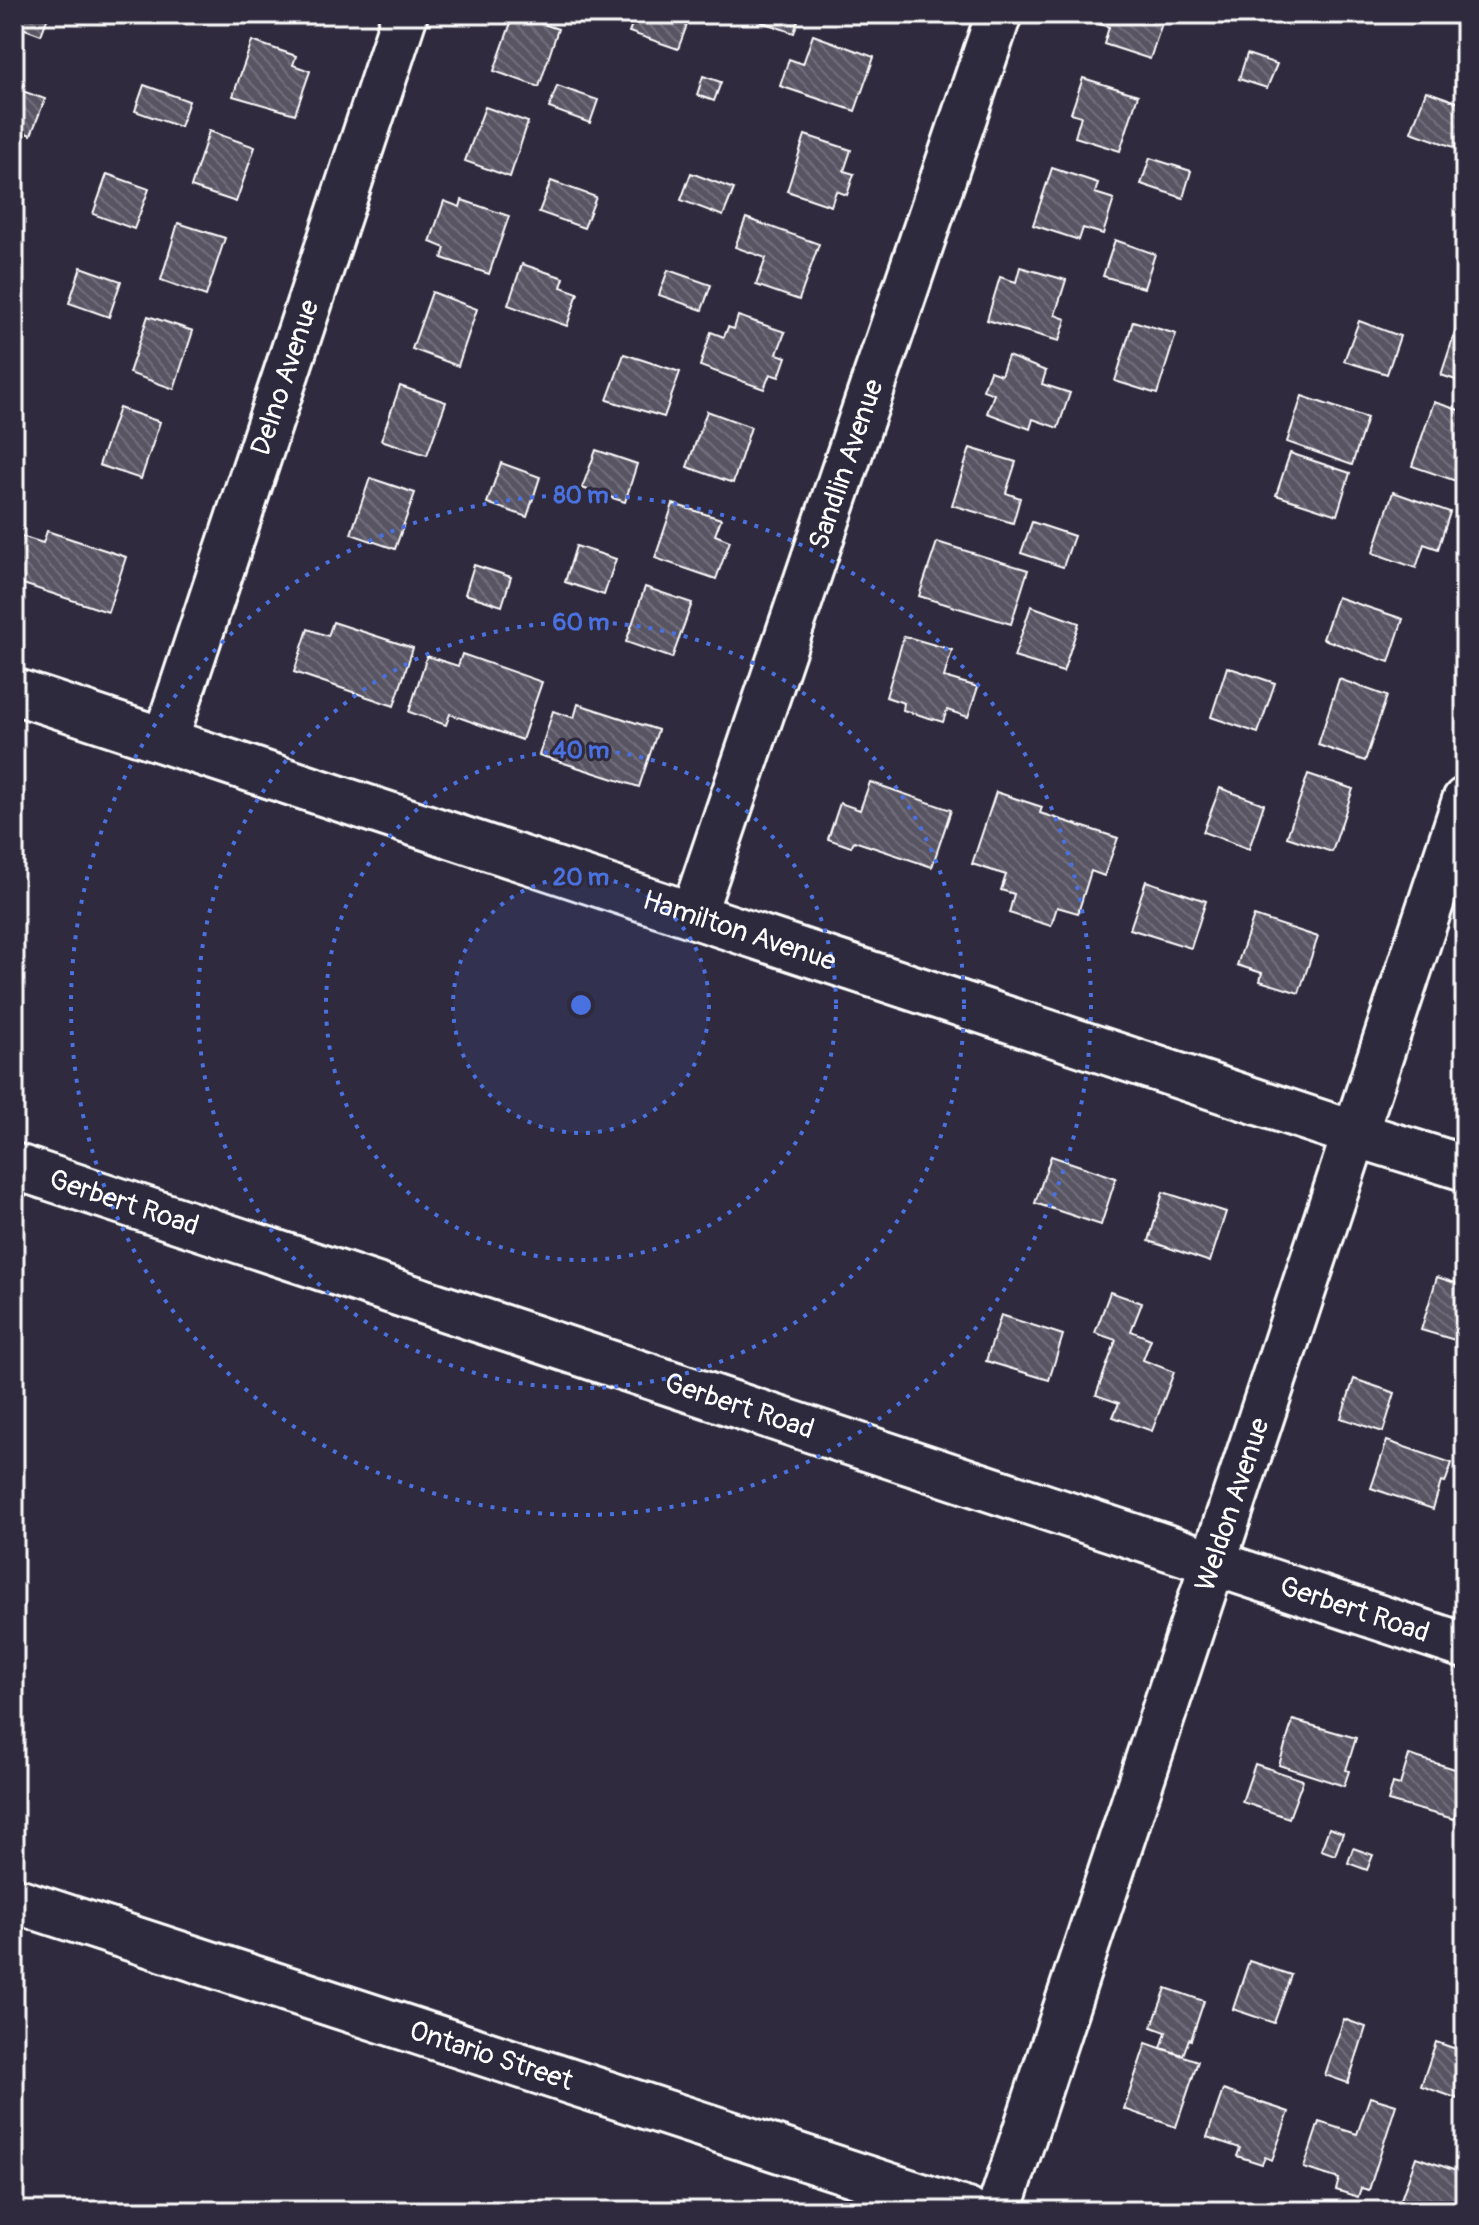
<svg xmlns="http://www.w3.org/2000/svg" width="1479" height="2225" font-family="Pangolin,sans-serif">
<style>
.building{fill:url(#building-back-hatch);stroke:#fff;stroke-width:2}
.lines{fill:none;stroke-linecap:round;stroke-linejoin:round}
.street-casing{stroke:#fff;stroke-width:50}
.street{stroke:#2f2a3d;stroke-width:44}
.ring{fill:none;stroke:#4a71e0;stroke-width:4;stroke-dasharray:4 8}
.labels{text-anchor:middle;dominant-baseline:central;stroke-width:6;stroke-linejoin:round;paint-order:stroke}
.street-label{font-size:28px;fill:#fff;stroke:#2f2a3d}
.centre{fill:#4a71e0;stroke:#2f2a3d;stroke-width:4}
.ring-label{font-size:24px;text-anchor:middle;font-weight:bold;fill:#4a71e0;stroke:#2f2a3d;stroke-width:6;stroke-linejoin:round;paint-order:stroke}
</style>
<defs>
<pattern id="building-back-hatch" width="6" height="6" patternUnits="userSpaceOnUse" patternTransform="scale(2)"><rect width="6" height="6" fill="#595564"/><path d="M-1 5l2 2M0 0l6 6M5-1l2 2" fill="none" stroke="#726e7b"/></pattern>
</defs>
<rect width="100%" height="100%" fill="#2f2a3d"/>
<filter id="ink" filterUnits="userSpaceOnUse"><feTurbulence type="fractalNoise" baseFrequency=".0125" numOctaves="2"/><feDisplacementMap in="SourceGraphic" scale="16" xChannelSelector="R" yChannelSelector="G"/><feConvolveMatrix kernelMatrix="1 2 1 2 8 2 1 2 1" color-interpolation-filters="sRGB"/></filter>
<g filter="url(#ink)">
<g class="building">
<path d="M14,14H49L41,35L14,25Z"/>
<path d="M514,14L558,29L539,87L494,71Z"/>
<path d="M636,14H691L678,49L629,32Z"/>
<path d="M755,14H800L794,33L753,19Z"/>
<path d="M1102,14H1165L1150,59L1104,44L1109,27L1099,24Z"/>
<path d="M813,35L874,57L855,111L780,86L789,59L803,64Z"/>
<path d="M252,41L296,56L293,65L310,71L295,114L233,96Z"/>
<path d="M1247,54L1277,64L1267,88L1239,79Z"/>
<path d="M703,76L721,82L714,101L697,95Z"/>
<path d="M1083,78L1138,95L1120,151L1075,137L1081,116L1071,113Z"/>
<path d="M144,85L189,101L180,127L135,111Z"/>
<path d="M557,86L598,100L590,123L549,108Z"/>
<path d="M14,88L45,99L31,135L14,129Z"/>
<path d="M1426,91L1465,105V151L1411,132Z"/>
<path d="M485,107L528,122L510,177L465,161Z"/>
<path d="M209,131L255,147L236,202L191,187Z"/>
<path d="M805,135L851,150L844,171L854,174L847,195L836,191L831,206L787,191Z"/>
<path d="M1150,158L1191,171L1183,198L1141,184Z"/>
<path d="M1052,168L1098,183L1095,193L1114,199L1103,234L1083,228L1079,240L1033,225Z"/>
<path d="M691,173L734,189L723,216L681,200Z"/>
<path d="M107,174L149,189L134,229L93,214Z"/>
<path d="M551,181L596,197L584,228L539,212Z"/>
<path d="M462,200L509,216L489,274L442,258L445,248L430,242L444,201L460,207Z"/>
<path d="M746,218L819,244L799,300L756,285L766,258L735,247Z"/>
<path d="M178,223L225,238L206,296L161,280Z"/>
<path d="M1115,240L1155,254L1144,288L1103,276Z"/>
<path d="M522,264L564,278L561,287L578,293L567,326L508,305Z"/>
<path d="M81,267L121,281L109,317L69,303Z"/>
<path d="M1020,267L1066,280L1055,315L1066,319L1059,341L987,320L1000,277L1016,282Z"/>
<path d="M668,270L711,285L702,310L659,295Z"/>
<path d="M432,292L477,309L458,366L412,349Z"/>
<path d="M1462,311L1465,312V383L1441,375Z"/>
<path d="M148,316L193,331L174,389L129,373Z"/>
<path d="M738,316L785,332L777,354L786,357L779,377L770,374L764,389L700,366L711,332L724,337L728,327L734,329Z"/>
<path d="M1133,321L1176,334L1157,394L1115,381Z"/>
<path d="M1359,321L1400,336L1387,374L1344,361Z"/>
<path d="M624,354L680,372L664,417L607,400Z"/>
<path d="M1008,356L1046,371L1042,384L1070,393L1058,428L1033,419L1030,429L987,413L994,394L983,390L990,371L1001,375Z"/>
<path d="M400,386L446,402L427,455L381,440Z"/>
<path d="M1302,396L1367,418L1352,465L1287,442Z"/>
<path d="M1434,402L1465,412V465L1459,482L1412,466Z"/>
<path d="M119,408L160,422L141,479L99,465Z"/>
<path d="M707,411L751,427L733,483L687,467Z"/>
<path d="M970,448L1016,462L1006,493L1020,498L1013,523L952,505Z"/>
<path d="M596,450L637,464L625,502L582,488Z"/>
<path d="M1290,453L1350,473L1337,515L1276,495Z"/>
<path d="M501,463L540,477L527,517L487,503Z"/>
<path d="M370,478L415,493L395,549L351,534Z"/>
<path d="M1393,492L1450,512L1438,549L1424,544L1416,568L1373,553Z"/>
<path d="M673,504L721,519L715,535L730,541L716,579L655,558Z"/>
<path d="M1032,522L1074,536L1063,567L1021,553Z"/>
<path d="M47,531L126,557L108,612L14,581V559L21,536L43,543Z"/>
<path d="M937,542L1028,570L1011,624L919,596Z"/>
<path d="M576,546L616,559L604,595L565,582Z"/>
<path d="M474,565L511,577L502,606L465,594Z"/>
<path d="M645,587L692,603L672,658L626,642Z"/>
<path d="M1337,597L1403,619L1389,662L1323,639Z"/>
<path d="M1031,606L1079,623L1063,672L1014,657Z"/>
<path d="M333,622L413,648L394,706L294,672L308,629L328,636Z"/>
<path d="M904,636L952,650L944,677L978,687L968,717L947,710L943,722L903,710L904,703L886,697Z"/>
<path d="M462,654L542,682L522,740L450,714L446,725L409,712L427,656L458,666Z"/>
<path d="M1227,667L1275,683L1258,733L1211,717Z"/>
<path d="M1339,679L1387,696L1365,761L1318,745Z"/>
<path d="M578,704L658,730L639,787L539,755L553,711L574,718Z"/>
<path d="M1308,774L1353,789L1332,852L1287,837Z"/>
<path d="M870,782L951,810L932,867L854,841L851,847L828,839L840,803L860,810Z"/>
<path d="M1220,788L1264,804L1249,849L1203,832Z"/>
<path d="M996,792L1042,807L1040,813L1118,838L1104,876L1091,871L1078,913L1057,907L1051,926L1009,913L1014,894L1001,890L1006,875L972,864Z"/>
<path d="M1146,881L1206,901L1191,948L1130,929Z"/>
<path d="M1254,916L1318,937L1299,993L1260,981L1262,973L1237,965Z"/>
<path d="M1051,1156L1116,1178L1101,1225L1035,1203Z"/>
<path d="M1163,1192L1226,1212L1210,1262L1149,1241Z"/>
<path d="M1437,1277L1465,1286V1343L1421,1330Z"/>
<path d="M1110,1292L1142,1303L1131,1331L1151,1339L1143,1360L1174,1372L1152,1431L1113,1417L1119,1403L1096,1395L1116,1340L1095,1333Z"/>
<path d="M1001,1315L1063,1335L1049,1380L986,1361Z"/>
<path d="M1354,1379L1395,1393L1383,1432L1341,1418Z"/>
<path d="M1387,1441L1452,1463L1445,1483L1441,1482L1433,1509L1371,1488Z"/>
<path d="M1293,1720L1356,1738L1346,1770L1349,1771L1344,1786L1279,1765Z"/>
<path d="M1409,1755L1465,1772V1785L1454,1819L1388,1801L1393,1783L1400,1785Z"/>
<path d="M1255,1764L1303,1780L1289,1818L1242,1802Z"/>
<path d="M1329,1828L1343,1833L1335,1855L1321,1850Z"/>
<path d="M1353,1848L1373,1855L1367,1870L1348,1863Z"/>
<path d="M1249,1961L1291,1975L1274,2023L1233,2009Z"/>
<path d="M1166,1988L1204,2001L1191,2040L1189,2039L1183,2055L1161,2048L1166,2032L1152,2027Z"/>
<path d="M1344,2019L1366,2027L1348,2083L1325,2075Z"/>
<path d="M1436,2042L1465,2052V2101L1421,2086Z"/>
<path d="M1146,2043L1198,2061L1176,2127L1124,2109Z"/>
<path d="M1223,2090L1289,2112L1272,2160L1265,2157L1262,2164L1237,2156L1240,2148L1207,2137Z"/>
<path d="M1370,2097L1396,2105L1369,2190L1361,2188L1358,2197L1336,2190L1339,2179L1304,2168L1319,2122L1357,2134Z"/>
<path d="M1416,2157L1465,2174V2211H1426L1400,2202Z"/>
</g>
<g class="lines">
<defs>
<g id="street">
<path id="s1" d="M14,691L1355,1134L1465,1168"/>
<path id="s2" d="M165,740L405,14"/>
<path id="s3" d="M693,915L999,14"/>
<path id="s4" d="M14,1166L1465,1646"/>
<path id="s5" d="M14,1900L967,2211"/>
<path id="s6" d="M999,2211L1465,800"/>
</g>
</defs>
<use href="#street" class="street-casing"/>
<use href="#street" class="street"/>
</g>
</g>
<circle cx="581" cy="1005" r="128" fill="#4a71e0" fill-opacity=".12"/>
<g class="ring">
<circle cx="581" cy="1005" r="128"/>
<circle cx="581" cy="1005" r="255"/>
<circle cx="581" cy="1005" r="383"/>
<circle cx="581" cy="1005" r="510"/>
</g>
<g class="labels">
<g class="street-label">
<text stroke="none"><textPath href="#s2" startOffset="382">Delno Avenue</textPath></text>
<text stroke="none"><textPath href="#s3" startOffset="476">Sandlin Avenue</textPath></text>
<text stroke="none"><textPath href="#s1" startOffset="764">Hamilton Avenue</textPath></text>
<text stroke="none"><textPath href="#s4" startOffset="116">Gerbert Road</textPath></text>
<text stroke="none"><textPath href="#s4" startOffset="764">Gerbert Road</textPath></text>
<text stroke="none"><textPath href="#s6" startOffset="744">Weldon Avenue</textPath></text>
<text stroke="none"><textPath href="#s4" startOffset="1412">Gerbert Road</textPath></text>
<text stroke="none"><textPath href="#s5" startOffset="502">Ontario Street</textPath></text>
</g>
</g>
<circle cx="581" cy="1005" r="12" class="centre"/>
<g class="ring-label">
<text x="581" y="503">80 m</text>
<text x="581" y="630">60 m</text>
<text x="581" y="758">40 m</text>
<text x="581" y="885">20 m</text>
</g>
<rect width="1479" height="2225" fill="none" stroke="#2f2a3d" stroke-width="48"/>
<rect x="24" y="24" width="1431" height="2177" fill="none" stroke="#fff" stroke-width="3" filter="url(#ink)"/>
</svg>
